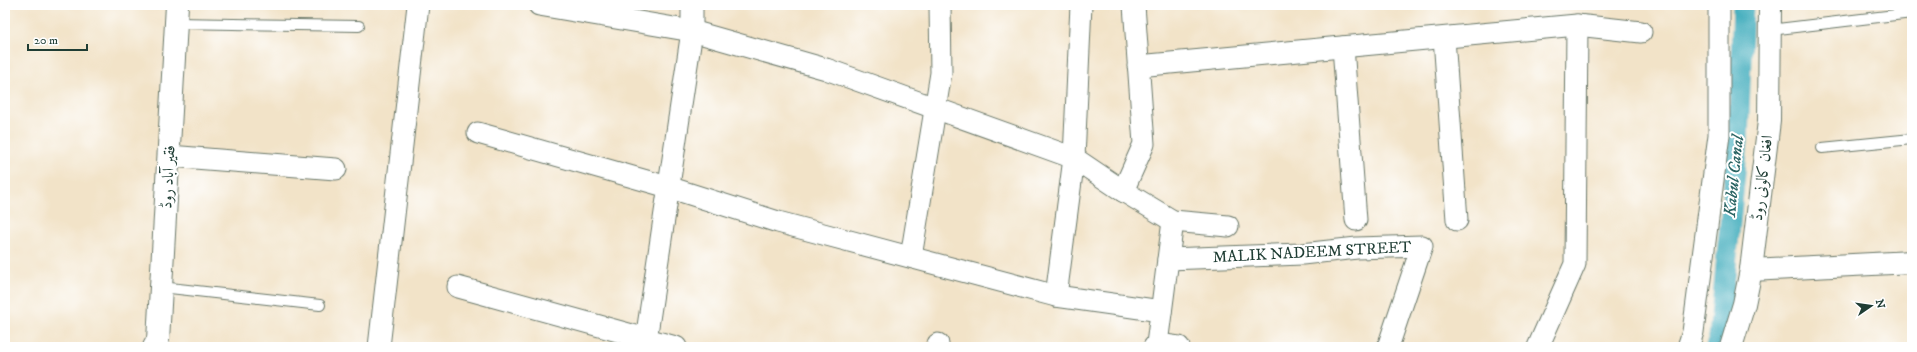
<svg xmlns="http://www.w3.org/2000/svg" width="1917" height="352" font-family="'IM FELL DW Pica',Amiri,serif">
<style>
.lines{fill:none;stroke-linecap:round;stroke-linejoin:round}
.canal{stroke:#3dabbb;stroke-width:21}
.lane-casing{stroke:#697768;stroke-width:12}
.street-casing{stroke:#697768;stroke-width:23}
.secondary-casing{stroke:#697768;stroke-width:24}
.lane{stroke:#fff;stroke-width:10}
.street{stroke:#fff;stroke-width:21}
.secondary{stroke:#fff;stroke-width:22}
.labels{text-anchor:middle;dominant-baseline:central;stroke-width:4;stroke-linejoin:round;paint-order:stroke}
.street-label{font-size:16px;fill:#1f3d34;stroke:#fff}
.water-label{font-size:17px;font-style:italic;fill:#2a6463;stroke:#fff}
</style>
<rect width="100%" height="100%" fill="#fff"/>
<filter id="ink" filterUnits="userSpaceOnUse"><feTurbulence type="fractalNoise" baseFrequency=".025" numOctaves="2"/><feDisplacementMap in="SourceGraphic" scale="8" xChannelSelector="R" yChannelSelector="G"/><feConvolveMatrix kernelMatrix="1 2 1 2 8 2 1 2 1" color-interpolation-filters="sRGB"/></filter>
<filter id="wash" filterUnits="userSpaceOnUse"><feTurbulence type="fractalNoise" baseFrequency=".012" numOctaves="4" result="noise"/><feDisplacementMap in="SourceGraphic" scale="16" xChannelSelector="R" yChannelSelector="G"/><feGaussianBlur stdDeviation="0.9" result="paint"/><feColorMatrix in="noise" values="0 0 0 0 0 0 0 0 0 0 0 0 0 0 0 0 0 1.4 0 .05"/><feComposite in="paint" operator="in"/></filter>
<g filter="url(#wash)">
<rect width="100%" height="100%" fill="#f2e3c8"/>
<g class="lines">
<path class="canal" d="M1716,347L1719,338L1738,141L1743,5"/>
</g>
</g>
<g filter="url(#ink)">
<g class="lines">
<defs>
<g id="lane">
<path d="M176,23L359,26"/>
<path d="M1770,30L1912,13"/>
<path d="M1822,148L1912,139"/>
<path d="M161,287L320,305"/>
</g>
<g id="street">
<path d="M539,5L692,31L826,69L1074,158L1123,191L1173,221L1228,226"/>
<path d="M1444,38L1457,220"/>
<path d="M1343,47L1356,220"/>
<path d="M1138,66L1577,25L1641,32"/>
<path d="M478,133L668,187L778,222L1056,296L1161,311"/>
<path d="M169,156L336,169"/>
<path d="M1123,191L1144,144L1134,5"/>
<path d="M911,257L941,73L940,5"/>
<path d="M1168,259L1302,254L1357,248L1422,246L1388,347"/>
<path d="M458,287L676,347"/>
<path d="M1056,296L1074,158L1081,5"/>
<path d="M1157,344L1179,347"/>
<path d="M379,347L418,5"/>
<path d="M643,347L646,340L692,31V5"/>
<path d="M938,347V344"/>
<path d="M1154,347L1157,344L1173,221"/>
<path d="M1538,347L1575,264L1577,25"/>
<path d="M1688,347L1693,332L1719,135V5"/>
</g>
<g id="secondary">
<path d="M1751,270L1912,262"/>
<path d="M154,347L158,340L177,5"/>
<path d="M1731,347L1744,304L1751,270L1769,121L1770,5"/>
</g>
</defs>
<use href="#lane" class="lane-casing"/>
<use href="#street" class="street-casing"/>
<use href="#secondary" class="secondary-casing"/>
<use href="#lane" class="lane"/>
<use href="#street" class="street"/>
<use href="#secondary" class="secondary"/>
</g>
</g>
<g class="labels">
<g class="street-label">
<text transform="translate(168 177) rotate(-87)">فقیر آباد روڈ</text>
<text transform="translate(1762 178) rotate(-83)">افغان کالونی روڈ</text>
<text transform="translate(1312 252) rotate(-3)">MALIK NADEEM STREET</text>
</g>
<g class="water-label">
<text transform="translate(1734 176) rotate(-84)">Kabul Canal</text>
</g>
</g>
<rect width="1917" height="352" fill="none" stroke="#fff" stroke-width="20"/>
<g transform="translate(1871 306) rotate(77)" stroke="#ffffff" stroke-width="3" paint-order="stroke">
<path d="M0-3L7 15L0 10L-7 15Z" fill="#1f3d34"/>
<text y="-6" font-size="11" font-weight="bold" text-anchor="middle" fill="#1f3d34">N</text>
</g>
<path d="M28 44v6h59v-6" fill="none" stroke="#1f3d34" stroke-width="2"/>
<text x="34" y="44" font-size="12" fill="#1f3d34" stroke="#ffffff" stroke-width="3" paint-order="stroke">20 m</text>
</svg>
